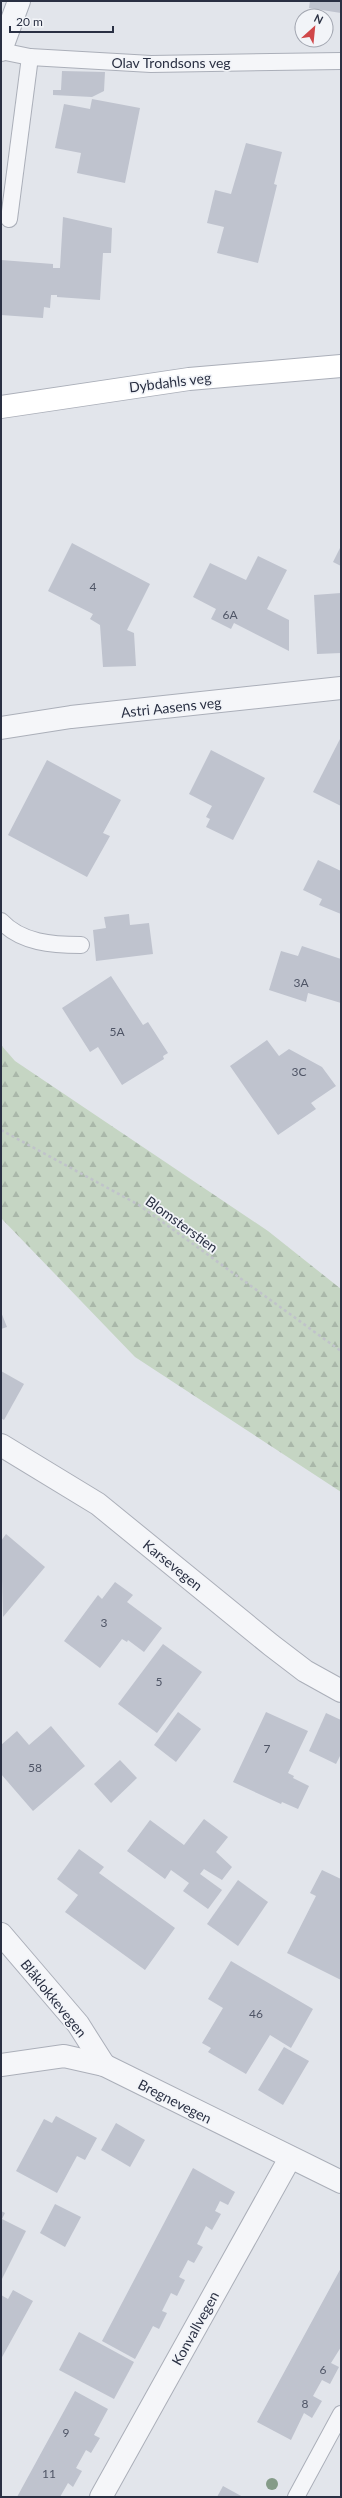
<svg xmlns="http://www.w3.org/2000/svg" width="342" height="2498" font-family="Lato,sans-serif">
<style>
.forest{fill:url(#forest-firs)}
.building{fill:#bfc3ce}
.lines{fill:none;stroke-linecap:round;stroke-linejoin:round}
.service-casing{stroke:#abafb9;stroke-width:18}
.minor-casing{stroke:#abafb9;stroke-width:24}
.secondary-casing{stroke:#abafb9;stroke-width:24}
.path{stroke:#c0c3ca;stroke-width:2.5;stroke-dasharray:3 3;stroke-linecap:butt}
.service{stroke:#f5f6f9;stroke-width:16}
.minor{stroke:#f5f6f9;stroke-width:22}
.secondary{stroke:#fff;stroke-width:22}
.tree{fill:#859b88}
.labels{text-anchor:middle;dominant-baseline:central;stroke-width:3.5;stroke-linejoin:round;paint-order:stroke}
.number-label{font-size:12px;fill:#4f5566}
.street-label{font-size:14px;fill:#2a3043;stroke:#f2f4f8}
</style>
<defs>
<pattern id="forest-firs" width="22" height="20" patternUnits="userSpaceOnUse"><rect width="22" height="20" fill="#c5d5c3"/><path d="M5 1l3.5 6h-7zM16 11l3.5 6h-7z" fill="#a9b7a9"/></pattern>
</defs>
<rect width="100%" height="100%" fill="#e2e5eb"/>
<path class="forest" d="M1,1045L15,1061L268,1231L341,1289V1492L135,1357L1,1218Z"/>
<g class="building">
<path d="M310,1H341V13L309,8Z"/>
<path d="M62,71L105,72L104,91L92,97L53,95V90H61Z"/>
<path d="M92,99L140,108L125,183L77,173L81,153L55,148L64,104L90,109Z"/>
<path d="M246,143L282,152L274,184L277,185L258,263L217,253L224,227L207,223L215,190L231,194Z"/>
<path d="M63,217L112,228L111,253H103L100,300L57,297V295H51L50,308L44,307L43,318L1,315V260L53,264V268H60Z"/>
<path d="M72,543L150,584L127,630L134,633L136,666L103,667L100,625L90,619L93,614L48,591Z"/>
<path d="M341,546V566L333,562Z"/>
<path d="M258,556L287,570L267,609L289,620V651L234,623L231,629L211,619L216,609L193,597L210,563L246,580Z"/>
<path d="M341,593V653L317,654L314,595Z"/>
<path d="M341,737V806L313,792Z"/>
<path d="M211,750L265,778L233,840L206,827L210,819L206,817L212,806L189,794Z"/>
<path d="M47,760L121,800L103,833L110,836L87,877L8,835Z"/>
<path d="M318,860L341,871V914L319,905L322,899L303,890Z"/>
<path d="M129,914L130,925L149,923L153,954L96,961L93,930L106,928L104,917Z"/>
<path d="M302,946L341,959V1003L308,993L306,1002L269,990L281,951L298,956Z"/>
<path d="M111,976L143,1025L148,1022L168,1053L163,1056L164,1059L122,1085L98,1047L90,1052L62,1008Z"/>
<path d="M267,1040L279,1056L289,1049L322,1067L336,1086L311,1103L316,1109L278,1135L230,1066Z"/>
<path d="M1,1312L7,1327L1,1329Z"/>
<path d="M1,1371L24,1384L4,1420L1,1418Z"/>
<path d="M6,1534L45,1567L3,1617L1,1541Z"/>
<path d="M115,1582L133,1595L127,1602L162,1628L144,1652L128,1640L127,1642L122,1639L100,1668L64,1641L98,1595L102,1599Z"/>
<path d="M163,1644L202,1672L157,1733L118,1704Z"/>
<path d="M178,1712L201,1729L176,1762L154,1745Z"/>
<path d="M266,1712L308,1731L288,1773L294,1776L293,1778L309,1786L298,1809L282,1802L281,1804L233,1782Z"/>
<path d="M326,1713L341,1720V1754L336,1764L309,1751Z"/>
<path d="M51,1726L85,1766L33,1811L1,1774V1745L17,1731L29,1745Z"/>
<path d="M120,1760L137,1778L111,1803L94,1784Z"/>
<path d="M204,1819L228,1837L216,1852L232,1867L222,1880L204,1869L200,1874L222,1890L208,1909L183,1891L189,1883L171,1870L165,1879L127,1851L150,1820L184,1845Z"/>
<path d="M79,1849L104,1867L99,1873L175,1928L145,1970L65,1912L78,1895L57,1879Z"/>
<path d="M322,1870L341,1879V1980L287,1953L316,1896L310,1893Z"/>
<path d="M238,1880L268,1902L238,1946L207,1924Z"/>
<path d="M231,1961L313,2009L291,2048L270,2035L246,2074L208,2052L211,2048L202,2043L223,2008L208,1999Z"/>
<path d="M284,2047L309,2061L283,2105L258,2090Z"/>
<path d="M56,2116L97,2138L85,2160L77,2156L57,2193L16,2171L44,2119L52,2123Z"/>
<path d="M116,2123L145,2140L130,2167L101,2150Z"/>
<path d="M193,2168L235,2192L228,2205L220,2201L215,2211L221,2214L212,2230L206,2226L197,2244L203,2247L194,2263L188,2260L179,2277L185,2280L177,2296L171,2293L162,2311L167,2313L159,2329L153,2326L135,2359L102,2341Z"/>
<path d="M55,2204L81,2217L65,2247L40,2233Z"/>
<path d="M1,2211L5,2213L2,2219L26,2231L1,2281Z"/>
<path d="M341,2268V2347L331,2363L339,2367L330,2384L322,2380L313,2396L322,2401L312,2418L304,2413L291,2440L257,2422Z"/>
<path d="M13,2290L33,2301L1,2359V2295L8,2299Z"/>
<path d="M79,2332L134,2362L114,2399L59,2370Z"/>
<path d="M75,2391L108,2409L94,2435L100,2438L91,2453L86,2450L76,2468L82,2471L73,2487L68,2483L60,2497H17Z"/>
<path d="M223,2486L243,2497H217Z"/>
</g>
<g class="lines">
<defs>
<g id="service">
<path d="M1,51L30,57L151,64L341,61"/>
<path d="M9,219L30,57"/>
<path d="M1,921C21,943 53,945 81,945"/>
<path d="M296,2497L341,2414"/>
</g>
<g id="minor">
<path d="M1,50L19,1"/>
<path d="M1,728L71,717L341,688"/>
<path d="M1,1445L98,1504L271,1645L305,1671L341,1691"/>
<path d="M1,1934L78,2024L104,2065"/>
<path d="M1,2065L64,2056L104,2065L341,2182"/>
<path d="M101,2497L290,2158"/>
</g>
<path id="secondary" d="M1,407L189,379L341,366"/>
</defs>
<use href="#service" class="service-casing"/>
<use href="#minor" class="minor-casing"/>
<use href="#secondary" class="secondary-casing"/>
<path class="path" d="M1,1130L139,1205L341,1351"/>
<use href="#service" class="service"/>
<use href="#minor" class="minor"/>
<use href="#secondary" class="secondary"/>
</g>
<circle class="tree" cx="272" cy="2484" r="6"/>
<g class="labels">
<g class="number-label">
<text x="93" y="586">4</text>
<text x="230" y="614">6A</text>
<text x="301" y="982">3A</text>
<text x="117" y="1031">5A</text>
<text x="299" y="1071">3C</text>
<text x="104" y="1622">3</text>
<text x="159" y="1681">5</text>
<text x="267" y="1748">7</text>
<text x="35" y="1767">58</text>
<text x="256" y="2013">46</text>
<text x="323" y="2369">6</text>
<text x="305" y="2403">8</text>
<text x="66" y="2432">9</text>
<text x="49" y="2473">11</text>
</g>
<g class="street-label">
<text x="171" y="62">Olav Trondsons veg</text>
<text transform="translate(170 382) rotate(-7)">Dybdahls veg</text>
<text transform="translate(171 707) rotate(-6)">Astri Aasens veg</text>
<text transform="translate(182 1224) rotate(36)">Blomsterstien</text>
<text transform="translate(173 1565) rotate(39)">Karsevegen</text>
<text transform="translate(54 1998) rotate(51)">Blåklokkevegen</text>
<text transform="translate(175 2101) rotate(27)">Bregnevegen</text>
<text transform="translate(195 2328) rotate(-61)">Konvallvegen</text>
</g>
</g>
<rect width="342" height="2498" fill="none" stroke="#2a3043" stroke-width="4"/>
<g transform="translate(314 28) rotate(27)"><circle r="19" fill="#f2f4f8" stroke="#a2a6b0"/>
<path d="M0-3L7 15L0 10L-7 15Z" fill="#d04749"/>
<text y="-6" font-size="11" font-weight="bold" text-anchor="middle" fill="#2a3043">N</text>
</g>
<path d="M10 26v6h103v-6" fill="none" stroke="#2a3043" stroke-width="2"/>
<text x="16" y="26" font-size="12" fill="#2a3043" stroke="#f2f4f8" stroke-width="3" paint-order="stroke">20 m</text>
</svg>
